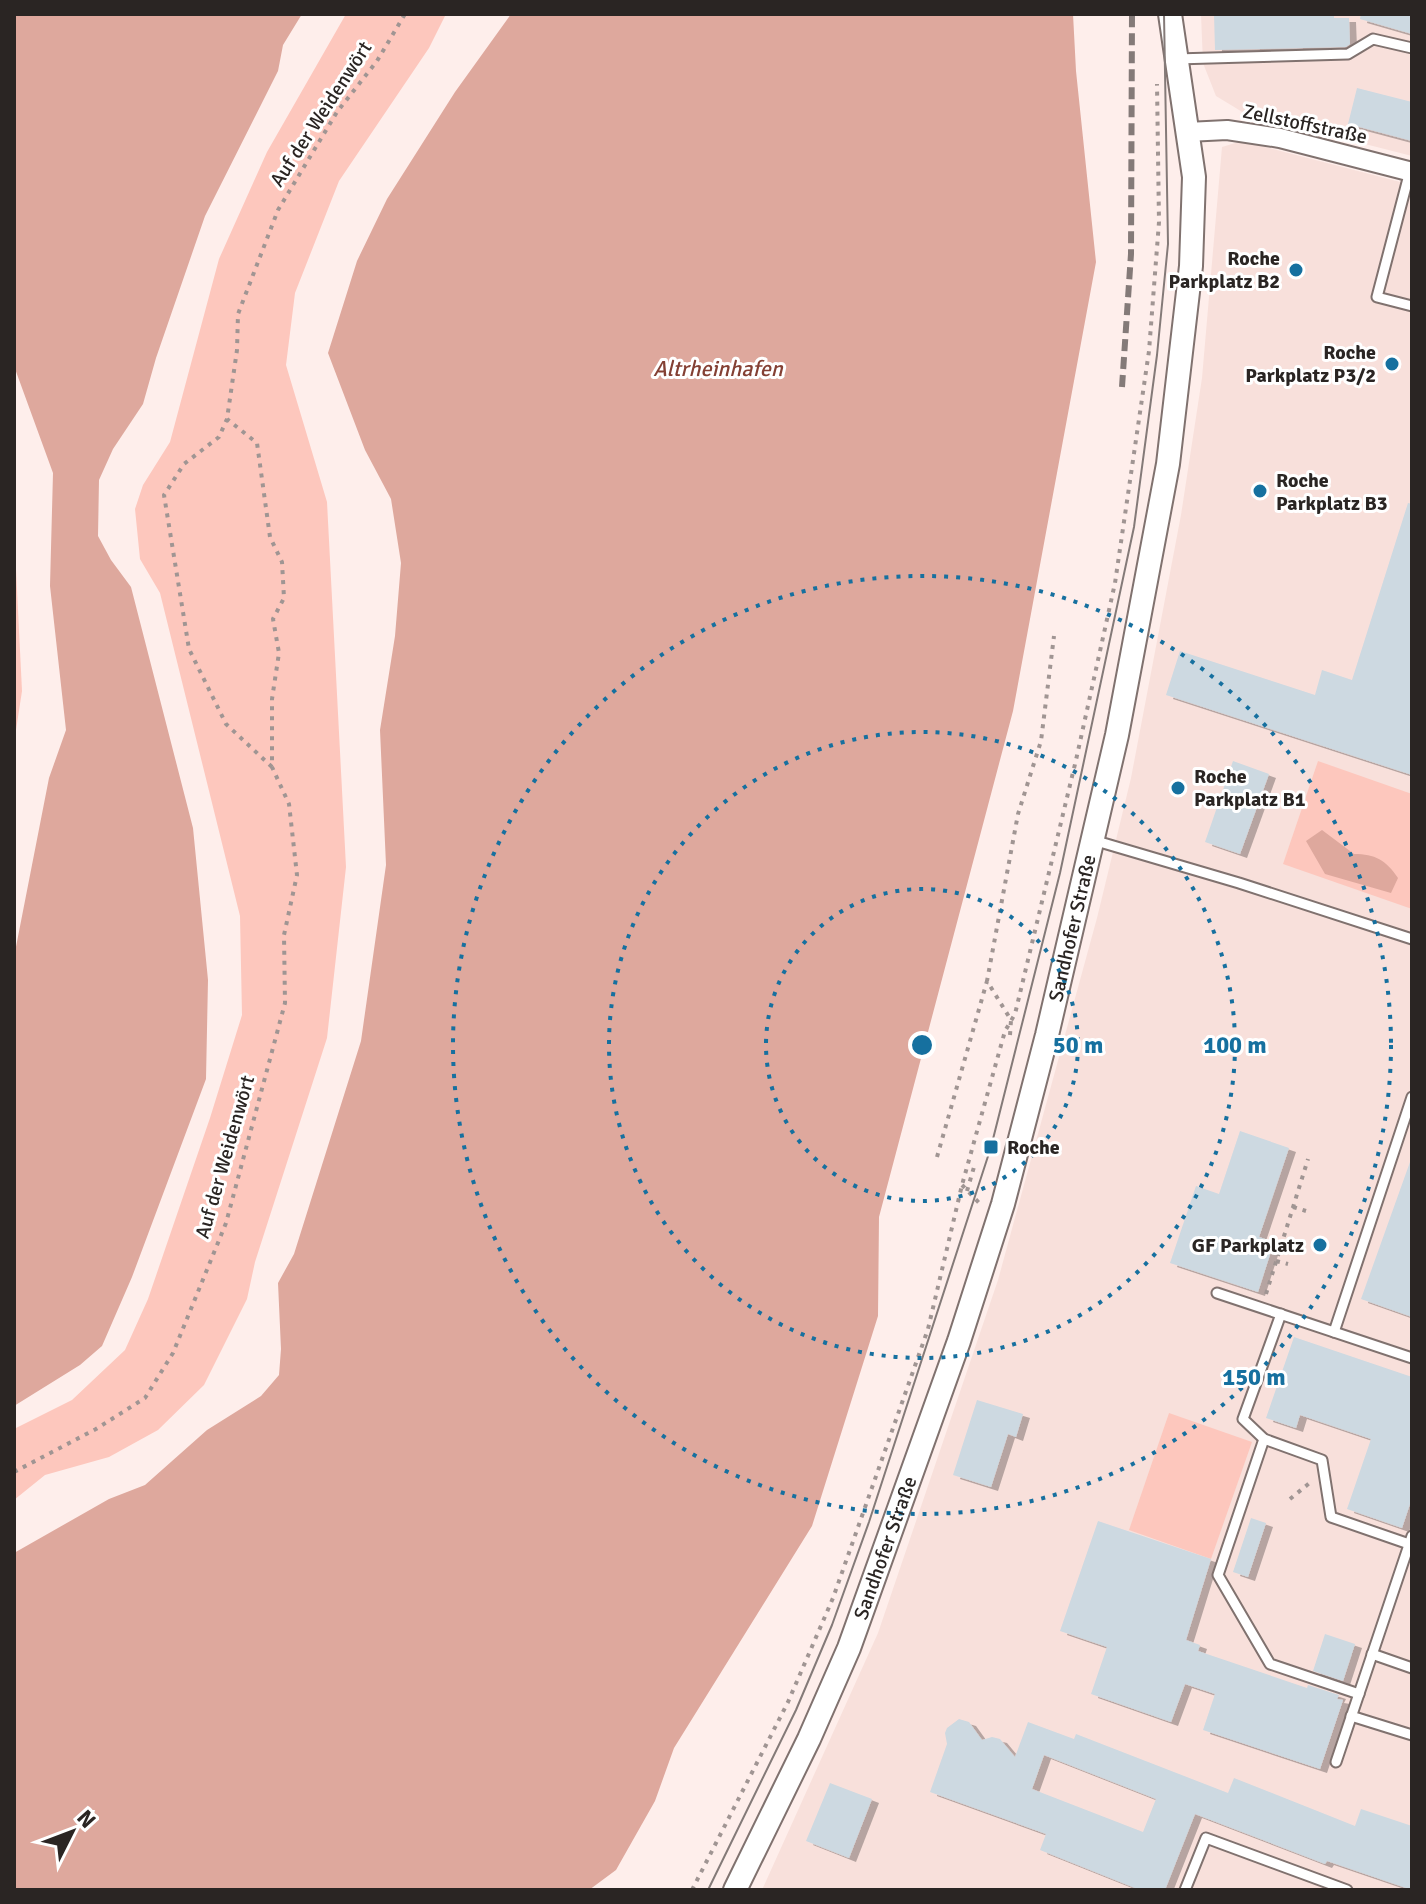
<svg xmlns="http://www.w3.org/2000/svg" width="1426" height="1904" font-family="Signika,sans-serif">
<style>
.built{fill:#f8e0db}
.green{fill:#fdc7bd}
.water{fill:#dea89d}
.building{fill:#cdd9e1;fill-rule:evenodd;filter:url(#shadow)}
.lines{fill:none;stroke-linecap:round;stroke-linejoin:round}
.service-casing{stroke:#80726f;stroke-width:13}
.minor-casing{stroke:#80726f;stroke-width:22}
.tertiary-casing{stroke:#80726f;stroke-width:26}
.path{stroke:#a09593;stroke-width:4;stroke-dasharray:4 6;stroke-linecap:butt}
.service{stroke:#fff;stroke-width:9}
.minor{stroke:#fff;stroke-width:18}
.tertiary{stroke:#fff;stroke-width:22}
.tram{stroke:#847a78;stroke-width:2}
.rail{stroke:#847a78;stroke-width:6;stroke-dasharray:12 6;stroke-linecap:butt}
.ring{fill:none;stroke:#16709f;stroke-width:4;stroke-dasharray:4 8}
.poi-dot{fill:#16709f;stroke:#fff;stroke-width:3}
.labels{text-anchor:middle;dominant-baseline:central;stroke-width:6;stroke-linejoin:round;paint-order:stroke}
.street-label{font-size:20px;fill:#2a2523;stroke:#fff}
.poi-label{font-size:20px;font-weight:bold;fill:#2a2523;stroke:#fff;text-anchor:end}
.water-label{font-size:22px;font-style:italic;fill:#844034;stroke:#fff}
.centre{fill:#16709f;stroke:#fff;stroke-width:4}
.ring-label{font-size:24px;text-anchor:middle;font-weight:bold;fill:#16709f;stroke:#fff;stroke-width:6;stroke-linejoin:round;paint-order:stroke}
</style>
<defs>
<filter id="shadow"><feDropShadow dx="7" dy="4" stdDeviation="0" flood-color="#0004"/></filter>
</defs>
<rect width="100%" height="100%" fill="#feeeeb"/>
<g class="built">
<path d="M1201,14H1412V156L1244,113L1216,96L1203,63Z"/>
<path d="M1242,141L1412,185V1890H762L878,1633L998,1280L1097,918L1131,778L1181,515L1202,378L1222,147Z"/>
</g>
<g class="green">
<path d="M346,14H446L429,48L339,181L295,293L286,365L327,502L346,867L327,1038L255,1262L247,1299L204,1385L158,1430L109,1457L45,1475L14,1500V1429L72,1400L125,1350L148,1299L210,1118L242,1015L240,916L160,593L140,559L135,509L143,485L170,442L219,259L267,152Z"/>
<path d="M14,529L22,691L14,743Z"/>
<path d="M1318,761L1412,794V909L1283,864Z"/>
<path d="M1169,1413L1252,1442L1211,1559L1129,1530Z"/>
</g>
<g class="water">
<path d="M14,14H302L283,45L278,71L205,216L156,358L143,404L113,449L99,480L98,536L111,560L131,587L193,828L208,980L206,1079L132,1277L102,1346L80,1365L14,1406V957L49,778L66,730L50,586L53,473L14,366Z"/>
<path d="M511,14H1073L1076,71L1096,262L1013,711L879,1217L878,1316L812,1526L674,1748L655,1801L616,1870L589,1890H14V1553L109,1499L145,1485L207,1430L261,1396L279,1375L281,1349L278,1283L294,1254L361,1041L386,865L380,730L395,636L401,563L391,499L365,450L328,353L357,261L387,199L455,92Z"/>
<path d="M1322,830L1354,854C1375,854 1386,860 1398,878L1391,893L1325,874L1306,841Z"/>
</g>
<g class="building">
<path d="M1214,14H1334V18H1349L1350,44L1346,47L1215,50Z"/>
<path d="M1361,14H1412V34L1360,19Z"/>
<path d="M1357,88L1412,102V141L1348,124Z"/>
<path d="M1408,503L1412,504V775L1166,695L1180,651L1315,695L1322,670L1352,680Z"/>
<path d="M1233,761L1269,774L1240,854L1205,842Z"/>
<path d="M1240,1131L1289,1148L1259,1237L1274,1242L1258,1292L1170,1263L1196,1186L1219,1194Z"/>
<path d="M1410,1162H1412V1317L1361,1299Z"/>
<path d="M1294,1337L1412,1377V1498L1402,1528L1347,1509L1371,1439L1300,1415L1296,1428L1266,1418Z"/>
<path d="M977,1400L1023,1414L1016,1437L1008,1434L991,1487L953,1475Z"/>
<path d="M1251,1518L1266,1523L1248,1577L1233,1572Z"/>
<path d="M1098,1521L1211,1559L1186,1640L1200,1645L1198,1651L1307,1688L1308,1685L1339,1695L1337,1699L1343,1700L1320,1769L1203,1730L1215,1694L1185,1684L1171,1722L1091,1694L1107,1647L1060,1631Z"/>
<path d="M1325,1634L1355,1644L1343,1681L1313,1671Z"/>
<path d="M959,1719L969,1722L982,1740L992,1737L1000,1739L1015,1757L1028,1722L1074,1739L1076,1734L1228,1793L1234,1778L1355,1826L1361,1809L1412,1826V1890L1327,1861L1325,1864L1195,1814L1165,1890H1140L1040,1850L1046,1834L930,1792L947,1744L945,1733L947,1728ZM1044,1755L1156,1799L1143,1832L1032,1789Z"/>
<path d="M830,1783L872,1799L849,1858L806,1841Z"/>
</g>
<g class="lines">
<defs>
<g id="service">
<path d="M1176,59L1348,54L1373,39L1412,48"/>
<path d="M1410,171L1377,297L1412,306"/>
<path d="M1093,840L1239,883L1412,939"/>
<path d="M1217,1293L1412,1358"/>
<path d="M1281,1314L1243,1419L1264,1439L1322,1460L1331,1517L1409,1544"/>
<path d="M1334,1332L1412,1097"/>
<path d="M1264,1439L1218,1575L1270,1664L1359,1694"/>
<path d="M1372,1654L1412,1668"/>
<path d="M1351,1716L1412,1735"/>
<path d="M1336,1762L1412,1536"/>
<path d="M1185,1890L1206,1838L1347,1890"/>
</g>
<path id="minor" d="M1187,132L1227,130L1280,138L1412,172"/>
<g id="tertiary">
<path id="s1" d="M735,1890L809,1739L849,1648L959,1341L1003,1204L1047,1035L1117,735L1168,464L1191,266L1194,177L1170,14"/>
</g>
</defs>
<use href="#service" class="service-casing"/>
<use href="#minor" class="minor-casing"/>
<use href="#tertiary" class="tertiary-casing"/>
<g class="path">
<path d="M272,767L226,724L189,649L164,495L184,464L219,437L227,419L237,350L238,314L278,210L337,112L377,61L405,14"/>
<path d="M1010,1035L1011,1020L987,981L1018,814L1041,741L1054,636"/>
<path d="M937,1157L987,981"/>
<path d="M962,1185L982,1206"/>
<path d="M967,1191L974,1167"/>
<path d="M1293,1207L1306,1211"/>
<path d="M1276,1261L1288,1264"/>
<path d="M1266,1294L1308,1159"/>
<path d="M14,1472L96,1429L145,1398L173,1353L226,1223L285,1003L284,935L297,875L289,804L272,767V699L279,653L273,619L284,598L282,562L270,537L257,443L227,419"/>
<path d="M1290,1499L1312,1481"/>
<path d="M692,1890L788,1702L833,1598L928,1329L962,1185L1005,1031L1015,1014L1076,760L1115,583L1149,351L1159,222L1157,84"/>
</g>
<use href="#service" class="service"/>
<use href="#minor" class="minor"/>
<use href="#tertiary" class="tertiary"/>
<path class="tram" d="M708,1890L796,1710L832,1625L869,1522L991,1147L1060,873L1134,527L1157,355L1168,244L1164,14"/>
<path class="rail" d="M1122,387L1131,254L1132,14"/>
</g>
<g class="ring">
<circle cx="922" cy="1045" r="156"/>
<circle cx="922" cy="1045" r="313"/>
<circle cx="922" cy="1045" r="469"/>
</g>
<g class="poi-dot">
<circle cx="1296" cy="270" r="8"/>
<circle cx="1392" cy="364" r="8"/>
<circle cx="1260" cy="491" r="8"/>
<circle cx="1178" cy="788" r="8"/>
<rect x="983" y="1139" width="16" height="16" rx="4"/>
<circle cx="1320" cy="1245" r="8"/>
</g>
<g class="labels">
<g class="street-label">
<text transform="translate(321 114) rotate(-57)">Auf der Weidenwört</text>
<text transform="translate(1305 124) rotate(12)">Zellstoffstraße</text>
<text stroke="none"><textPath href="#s1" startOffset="1022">Sandhofer Straße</textPath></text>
<text transform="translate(225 1157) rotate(-74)">Auf der Weidenwört</text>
<text stroke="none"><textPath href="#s1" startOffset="374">Sandhofer Straße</textPath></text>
</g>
<g class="poi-label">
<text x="1280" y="258">Roche<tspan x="1280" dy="23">Parkplatz B2</tspan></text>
<text x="1376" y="352">Roche<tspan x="1376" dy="23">Parkplatz P3/2</tspan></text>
<text x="1276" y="480" text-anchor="start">Roche<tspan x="1276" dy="23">Parkplatz B3</tspan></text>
<text x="1194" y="776" text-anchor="start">Roche<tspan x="1194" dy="23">Parkplatz B1</tspan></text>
<text x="1007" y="1147" text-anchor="start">Roche</text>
<text x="1304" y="1245">GF Parkplatz</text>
</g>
<g class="water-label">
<text x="718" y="368">Altrheinhafen</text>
</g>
</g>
<circle cx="922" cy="1045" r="12" class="centre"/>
<g class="ring-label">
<text x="1078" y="1053">50 m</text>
<text x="1235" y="1053">100 m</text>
<text x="1254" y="1385">150 m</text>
</g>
<rect width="1426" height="1904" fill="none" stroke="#2a2523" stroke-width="32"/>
<g transform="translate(72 1832) rotate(48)" stroke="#ffffff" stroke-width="6" paint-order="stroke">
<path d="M0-6L14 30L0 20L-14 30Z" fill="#2a2523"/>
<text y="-12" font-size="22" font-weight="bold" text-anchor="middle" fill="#2a2523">N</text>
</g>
</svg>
